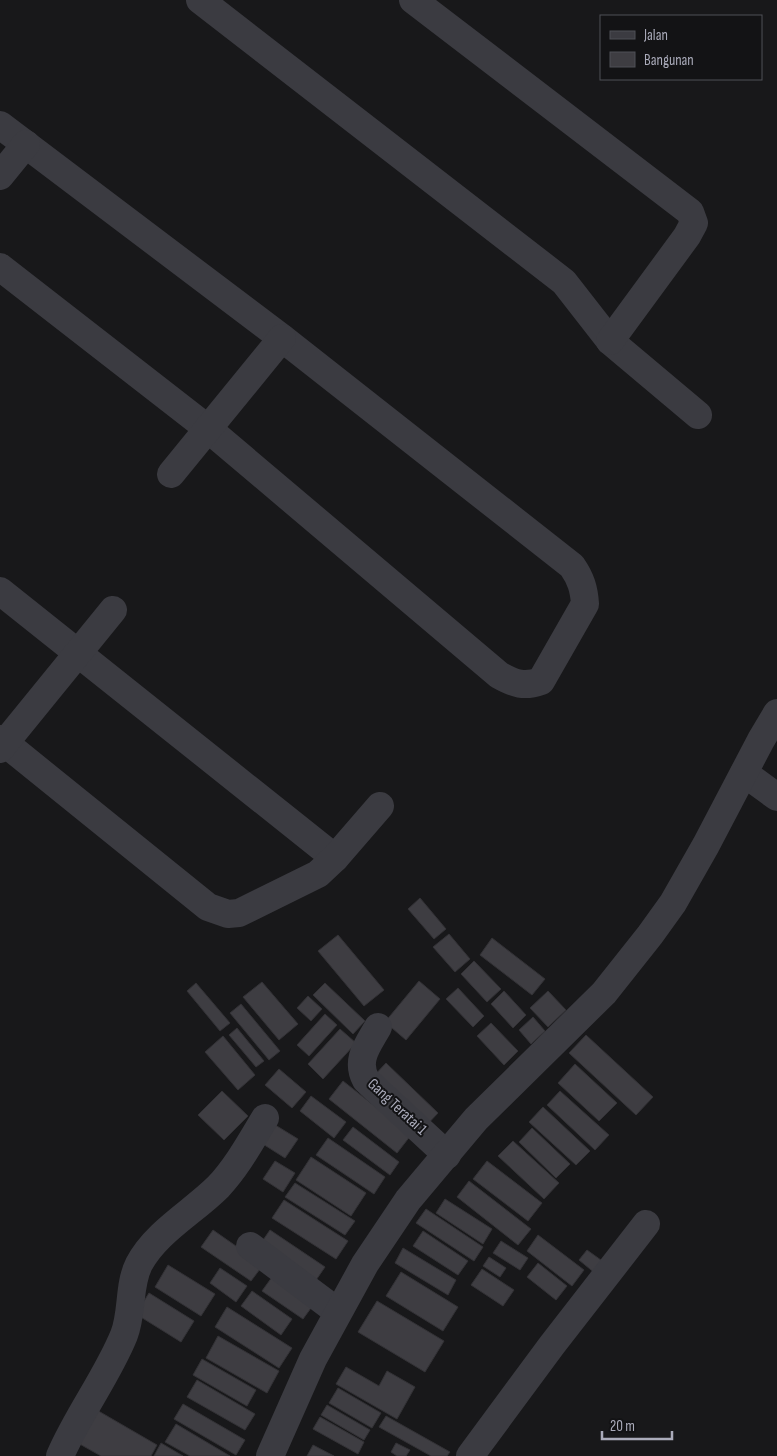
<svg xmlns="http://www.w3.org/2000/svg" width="777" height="1456" font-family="'Sofia Sans Condensed',sans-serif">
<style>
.building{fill:#3e3d42;stroke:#333236}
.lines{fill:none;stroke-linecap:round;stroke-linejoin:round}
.minor{stroke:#3b3b41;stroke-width:28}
.labels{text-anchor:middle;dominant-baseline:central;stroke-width:4;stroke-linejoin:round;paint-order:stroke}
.street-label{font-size:16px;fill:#aaabba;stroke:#131315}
</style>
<rect width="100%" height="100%" fill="#18181a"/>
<g class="building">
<path d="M420,898L446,929L434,939L408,909Z"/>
<path d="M449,934L470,959L455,972L433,947Z"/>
<path d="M338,935L384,990L364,1006L318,951Z"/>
<path d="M492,938L545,979L532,995L480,955Z"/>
<path d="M474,961L501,989L487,1002L461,974Z"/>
<path d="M419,981L440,999L406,1040L385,1022Z"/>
<path d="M262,982L298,1024L279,1040L243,997Z"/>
<path d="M196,983L230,1023L220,1031L187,991Z"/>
<path d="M325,983L365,1021L353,1034L313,995Z"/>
<path d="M458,988L484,1016L473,1027L446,999Z"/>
<path d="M504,991L526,1015L513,1028L491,1004Z"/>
<path d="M548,991L566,1010L548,1027L530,1008Z"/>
<path d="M308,996L322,1009L311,1021L297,1008Z"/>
<path d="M241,1004L280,1051L269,1060L230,1013Z"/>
<path d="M325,1014L337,1025L309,1056L297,1045Z"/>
<path d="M533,1017L545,1031L531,1044L519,1030Z"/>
<path d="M491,1023L518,1051L504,1065L477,1036Z"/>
<path d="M237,1028L264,1061L256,1067L229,1035Z"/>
<path d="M340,1029L356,1043L323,1079L308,1064Z"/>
<path d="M586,1035L653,1097L636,1115L569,1053Z"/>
<path d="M223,1036L255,1075L238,1090L205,1052Z"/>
<path d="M386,1063L438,1113L423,1129L372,1078Z"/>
<path d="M575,1064L617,1103L599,1121L558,1083Z"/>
<path d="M279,1069L306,1092L292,1108L265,1085Z"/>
<path d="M343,1081L411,1135L397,1153L329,1099Z"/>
<path d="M222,1091L248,1116L224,1140L198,1115Z"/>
<path d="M560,1091L609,1135L595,1150L547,1105Z"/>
<path d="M311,1096L346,1122L334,1138L300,1111Z"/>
<path d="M543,1107L590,1151L576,1165L529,1122Z"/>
<path d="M267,1120L298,1139L285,1158L255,1139Z"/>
<path d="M353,1127L399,1162L390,1175L343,1140Z"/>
<path d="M532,1128L570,1164L556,1178L519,1142Z"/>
<path d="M328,1138L385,1177L374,1194L316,1155Z"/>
<path d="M513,1141L559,1183L544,1199L498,1156Z"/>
<path d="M311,1157L366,1193L351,1216L296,1180Z"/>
<path d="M275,1161L295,1173L283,1192L263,1179Z"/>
<path d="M487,1161L542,1203L528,1221L473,1179Z"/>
<path d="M469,1181L531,1229L518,1245L457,1197Z"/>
<path d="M295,1183L355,1221L345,1235L285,1197Z"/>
<path d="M445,1199L492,1229L483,1244L436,1213Z"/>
<path d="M284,1200L348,1241L336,1259L272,1218Z"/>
<path d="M426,1209L483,1247L474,1261L416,1223Z"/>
<path d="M213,1230L263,1265L251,1281L201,1247Z"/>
<path d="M270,1230L325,1267L314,1283L259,1246Z"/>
<path d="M423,1231L468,1261L458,1275L413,1246Z"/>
<path d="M538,1235L584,1270L572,1286L527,1251Z"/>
<path d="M501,1241L528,1258L520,1270L493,1253Z"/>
<path d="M403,1248L456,1280L448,1295L395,1263Z"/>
<path d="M587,1250L605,1263L596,1274L579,1260Z"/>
<path d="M489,1257L506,1268L500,1277L483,1266Z"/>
<path d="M538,1263L567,1286L556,1300L527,1277Z"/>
<path d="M168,1265L215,1294L201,1316L155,1287Z"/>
<path d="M220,1268L247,1286L236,1302L210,1283Z"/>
<path d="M482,1269L514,1290L503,1306L471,1285Z"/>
<path d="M401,1272L458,1307L443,1331L386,1296Z"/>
<path d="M275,1273L316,1301L303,1319L262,1291Z"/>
<path d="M252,1291L292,1319L281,1335L241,1306Z"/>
<path d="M149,1293L194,1321L181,1342L136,1314Z"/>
<path d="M377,1301L444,1341L425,1372L358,1332Z"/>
<path d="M227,1307L292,1348L279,1368L215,1327Z"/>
<path d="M218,1336L279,1371L267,1393L206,1358Z"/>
<path d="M202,1359L256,1390L247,1406L193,1375Z"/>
<path d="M346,1367L379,1386L387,1371L415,1387L397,1419L336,1384Z"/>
<path d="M197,1380L255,1414L245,1430L187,1397Z"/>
<path d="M338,1388L381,1413L372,1428L329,1403Z"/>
<path d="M183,1404L245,1440L236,1455L174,1419Z"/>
<path d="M88,1405L157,1445L151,1456H101L69,1438Z"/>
<path d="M327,1405L370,1430L364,1440L321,1415Z"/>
<path d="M386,1416L450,1452L447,1456H431L379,1427Z"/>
<path d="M320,1417L364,1442L358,1454L313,1429Z"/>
<path d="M176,1424L230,1456H190L165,1442Z"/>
<path d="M161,1443L183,1456H154Z"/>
<path d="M396,1443L410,1450L406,1456H397L391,1452Z"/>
<path d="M313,1445L334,1456H307Z"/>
</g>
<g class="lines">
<g class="minor">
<path d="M200,0L564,282L610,341L698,415"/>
<path d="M413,0L690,212L694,223L687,236L610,341"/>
<path d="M0,125L282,338L572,566C581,579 584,589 585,604L541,681C524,687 515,684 499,675L207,428L0,267"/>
<path d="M0,176L26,144"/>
<path d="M171,474L282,338"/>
<path d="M0,591L335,858"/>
<path d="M0,739L208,907L228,914L239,913L318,874L335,858L380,806"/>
<path d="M0,749L113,610"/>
<path d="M744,773L777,797"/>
<path d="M378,1027C368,1045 355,1060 366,1080L447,1155"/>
<path d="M250,1246L338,1312"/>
<path d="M60,1456C78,1414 107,1377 124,1335C133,1312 128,1286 139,1264C156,1232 193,1212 218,1187C237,1167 251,1141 265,1118"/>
<path d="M270,1456L313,1359L365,1264L408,1200L476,1119L604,993L650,935L673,903L706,845L761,740L777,713"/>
<path d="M470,1456L552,1345L646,1224"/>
</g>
</g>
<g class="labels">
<g class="street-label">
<text transform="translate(397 1107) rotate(43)">Gang Teratai 1</text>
</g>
</g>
<rect x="600" y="15" width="162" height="65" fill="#131315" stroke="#4f5057"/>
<rect x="610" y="31" width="25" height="8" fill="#3b3b41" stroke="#4f5057"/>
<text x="644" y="40" font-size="15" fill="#aaabba">Jalan</text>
<rect x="610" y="52" width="25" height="15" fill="#3e3d42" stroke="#4f5057"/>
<text x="644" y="65" font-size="15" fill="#aaabba">Bangunan</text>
<path d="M602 1431v8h70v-8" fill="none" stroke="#aaabba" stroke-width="2.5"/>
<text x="610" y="1431" font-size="15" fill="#aaabba" stroke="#131315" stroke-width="4" paint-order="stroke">20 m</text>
</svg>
